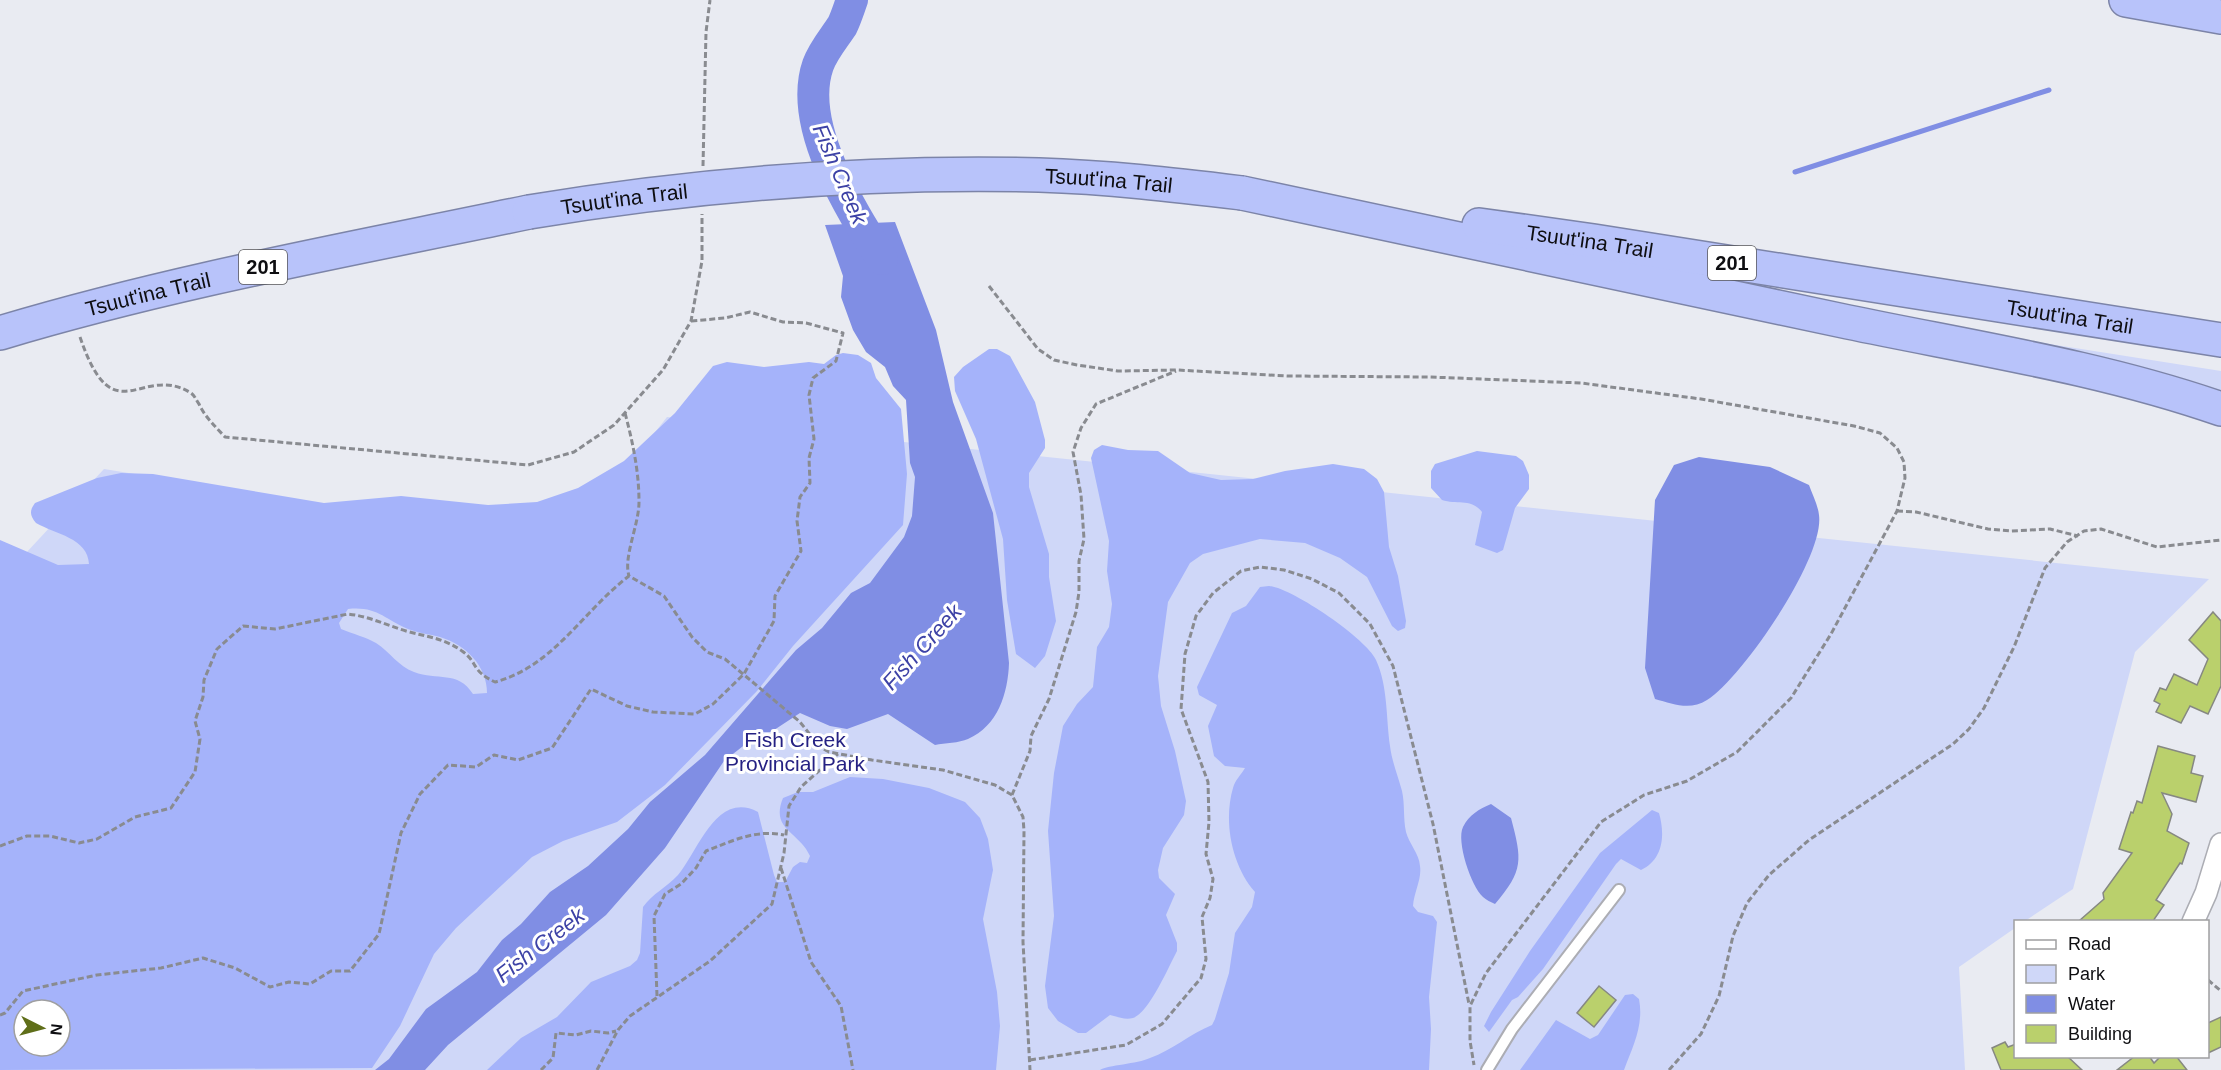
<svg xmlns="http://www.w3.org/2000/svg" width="2221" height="1070" font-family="Arial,sans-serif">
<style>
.green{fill:#cfd7f8;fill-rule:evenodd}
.forest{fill:#a5b3fa;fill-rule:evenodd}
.water{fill:#808ee4}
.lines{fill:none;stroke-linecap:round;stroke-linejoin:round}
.stream{stroke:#808ee4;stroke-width:5}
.river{stroke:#808ee4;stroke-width:32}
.building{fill:#bad06c;stroke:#868882;stroke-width:1.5}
.lane-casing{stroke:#acadb4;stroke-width:14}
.street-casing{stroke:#acadb4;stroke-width:24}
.highway-casing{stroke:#7c84a8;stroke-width:36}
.path{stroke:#898b90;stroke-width:3;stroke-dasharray:6 3;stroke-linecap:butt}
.lane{stroke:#fff;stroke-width:10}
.street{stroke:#fff;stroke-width:21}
.highway{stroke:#b8c3fa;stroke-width:33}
.highway-bridge-casing{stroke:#7c84a8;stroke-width:36;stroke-linecap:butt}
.highway-bridge{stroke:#b8c3fa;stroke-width:33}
.labels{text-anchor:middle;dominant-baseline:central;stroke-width:6;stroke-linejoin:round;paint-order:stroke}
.shield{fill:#fff;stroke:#565658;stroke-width:1.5}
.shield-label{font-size:20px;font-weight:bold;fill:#0e0e11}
.street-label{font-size:21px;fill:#0e0e11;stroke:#fff}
.park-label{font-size:21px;fill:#252183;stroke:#fff}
.water-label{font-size:22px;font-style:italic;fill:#3d42a6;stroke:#fff}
</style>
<rect width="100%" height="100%" fill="#e9ebf2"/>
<g class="green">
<path d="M1955,329L2221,371V398Z"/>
<path d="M667,417L2209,579L2135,652L2073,889L2025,921L2016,922L2015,928L1959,967L1965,1070H0V581L104,469L338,507L531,513L609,491ZM24,1010H60V1046H24Z"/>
</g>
<g class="forest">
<path d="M989,349H997L1010,356L1035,402L1045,440V448L1029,473V487L1049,554V577L1056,621L1045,656L1035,668L1016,654L1007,600L1003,539L976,439L955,391L954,377L963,367Z"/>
<path d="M843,353L858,355L871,363L876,378L901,409L907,474L903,525L793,646L757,691L665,785L617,822L563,841L532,857L456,928L434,954L400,1026L372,1068L0,1070V540L58,565L89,564C88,538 55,534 36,523C30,516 29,511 35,503L97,478L121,473L153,474L324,503L401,496L488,505L537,502L578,488L624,461L675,413L713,366L727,362L764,367L809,362L824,364L836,355ZM348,609C377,606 384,619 408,629C418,633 429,634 440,637C466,645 487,666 487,693L473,694C458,670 437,681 414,672C398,666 390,652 376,643C366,637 353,634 341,629L339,623ZM24,1010H60V1046H24Z"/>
<path d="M1102,445L1128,450L1158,451L1190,473L1221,480L1253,479L1285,471L1333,464L1364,469L1377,479L1384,492L1389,547L1398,576L1406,621L1405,628L1398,631L1392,626L1367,577L1340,558L1305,543L1260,539L1203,554L1190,563L1168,602L1158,676L1161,706L1175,751L1186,801L1184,815L1163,848L1158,870L1159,878L1175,894L1166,915L1177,943V951C1169,966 1149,1013 1133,1018C1125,1020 1118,1017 1110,1015L1086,1033H1078L1058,1021L1048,1008L1045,986L1054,916L1048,831L1054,773L1063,726L1077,704L1093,687L1097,647L1109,627L1112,604L1107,571L1109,541L1091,458L1094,450Z"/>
<path d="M1477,451L1516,456L1523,461L1529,475V489L1515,508L1503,550L1497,553L1475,545L1482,512C1471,498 1457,505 1442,500L1431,488V471L1435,464Z"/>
<path d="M1269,586C1292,588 1367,639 1376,660C1388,686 1386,718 1390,746C1392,762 1398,776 1402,791C1405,804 1403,818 1406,832C1409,844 1419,853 1420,866C1422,879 1414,892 1413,906L1418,912L1433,916L1437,922L1429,997L1431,1029L1429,1070H1100C1108,1065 1137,1064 1150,1058C1172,1050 1190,1034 1212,1025L1215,1019L1229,973L1235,933L1252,907L1255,892C1232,866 1223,822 1233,788C1235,780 1241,775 1245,768L1225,766L1214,756L1208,726L1217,705L1199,695L1197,687L1232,613L1246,606L1260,587Z"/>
<path d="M850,777L883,779L929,788L965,802L980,818L988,839L993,870L983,919L997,992L1000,1026L996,1070H487L521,1038L557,1017L591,982L630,966L637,960L640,953L643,907C652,894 667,887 678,875C698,852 716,790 758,812L774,875L777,882H785L793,867L800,862L807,863L810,856C799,831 770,830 783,798L798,792H813Z"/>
<path d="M1652,810L1659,813C1665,834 1664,859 1641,870L1621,859L1616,864L1543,969L1518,997L1512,1000L1489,1032L1484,1026L1491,1012L1530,951L1600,853Z"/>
<path d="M1633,994L1639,999C1644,1025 1633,1046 1624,1070H1520L1556,1020L1590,1039L1598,1035L1625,995Z"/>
</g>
<g class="water">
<path d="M895,222L936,330L953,402L993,513L1009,663C1008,693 998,726 968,739C959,743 945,743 935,745L888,714L847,729L830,726L800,713L771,732H761L724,761L665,848L606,915L448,1045L425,1070H375L389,1059L426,1009L477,972L502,940L521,924L550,892L588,866L628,829L650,802L705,755L796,650L822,628L851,593L870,583L904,537L912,516L915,477L910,463L906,400L893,386L885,367L866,352L853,330L841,297L843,276L825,225Z"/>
<path d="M1699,457L1770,467L1809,485C1812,494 1818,505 1819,515C1825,557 1742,678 1707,700C1690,711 1673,704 1655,699L1645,668L1655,500L1674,465Z"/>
<path d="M1491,804L1511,818C1522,860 1524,870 1495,904C1491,902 1486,900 1483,897C1471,886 1456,841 1463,827C1469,815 1479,809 1491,804Z"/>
</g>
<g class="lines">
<path class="stream" d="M1795,172L2049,90"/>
<path class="river" d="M852,0C849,8 846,18 842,26C834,38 823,51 818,65C797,125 851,210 882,259"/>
</g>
<g class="building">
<path d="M2213,612L2221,621V686L2208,714L2190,706L2181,723L2156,712L2160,704L2154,701L2160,688L2166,690L2174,674L2197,685L2208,659L2189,640Z"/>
<path d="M2158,746L2195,756L2191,773L2203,776L2196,802L2162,793L2172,814L2167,831L2189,843L2182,864L2180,863L2156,900L2164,905L2153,921H2079L2104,899L2103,893L2132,853L2119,849L2131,812L2133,813L2137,801L2142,803Z"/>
<path d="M1599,986L1616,1000L1594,1027L1577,1013Z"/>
<path d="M2221,1017V1047L2208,1053V1023Z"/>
<path d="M2005,1042L2008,1047L2016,1044V1056H2067L2082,1070H2001L1992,1048Z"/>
<path d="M2135,1056H2149L2154,1063L2161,1056H2176L2187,1070H2117Z"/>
</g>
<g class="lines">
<defs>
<path id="lane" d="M1487,1070L1512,1029L1619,890"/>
<path id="street" d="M2193,922L2206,893L2221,844"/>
<g id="highway">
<path d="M2126,0L2221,17"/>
<path d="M1242,193C1444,237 1646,280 1848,322C1973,348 2100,367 2221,409"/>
<path id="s1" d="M1479,225L1594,241L2221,340"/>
<path id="s2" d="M0,333C173,281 352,249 529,212"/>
</g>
</defs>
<use href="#lane" class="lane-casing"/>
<use href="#street" class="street-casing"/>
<use href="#highway" class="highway-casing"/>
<g class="path">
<path d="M703,166L706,32L710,0"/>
<path d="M989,286L1038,349L1054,360L1077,365L1118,371L1177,370L1287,376L1430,377L1581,383L1701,399L1854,426L1880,433L1897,448L1904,462L1905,478L1897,511L1831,634L1791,698L1737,752L1687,781L1644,795L1601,822L1486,973L1470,1006V1041L1474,1065"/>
<path d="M80,337C114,437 141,362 191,393C195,396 196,400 199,404C205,417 215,426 225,437L528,465L574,452L614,425L663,370L691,321L702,261V214"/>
<path d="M625,413C633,443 639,472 639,502C639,525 623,557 629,576"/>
<path d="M1897,511L1916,512L1988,529L2011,531L2050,529L2078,536"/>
<path d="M1012,795L1030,751L1031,736L1049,699L1076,612L1079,592V561L1084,539L1081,495L1073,452L1081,428L1096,404L1176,371"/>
<path d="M0,846L27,836H50L79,843L97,839L135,817L171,808L195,772L200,739L195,721L203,697L204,680L217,649L243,626L275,629L348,614C368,616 386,625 406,631C427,637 444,638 462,651C478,662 471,671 495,682C553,667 584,610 629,576L664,596L692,637L707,652L725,659L749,679L800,722L820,747L829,752L872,760L943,770L995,785L1012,795L1023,817L1024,831L1023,942L1030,1070"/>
<path d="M781,868L811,962L841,1006L853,1070"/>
<path d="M2208,980L2221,991"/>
<path d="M657,996L654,916L665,894L681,884L696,868L706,851C732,841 756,829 784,835"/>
<path d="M0,1015L5,1013L23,991L97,975L161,968L203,958L235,968L270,987L289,982L310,984L331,971H350L379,934L401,833L420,794L448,765L476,767L494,755L518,760L552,748L591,689L627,706L653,712L695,714L713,704L744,674L774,621L775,596L801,551L797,521L800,497L810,483L809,458L814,439L809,395L813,378L836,361L843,333L806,323L783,322L750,312L725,318L691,321"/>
<path d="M1030,1060L1126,1045L1162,1024L1201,978L1206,959L1202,917L1210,898L1213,879L1206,854L1209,822L1208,782L1181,709L1185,654L1196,616L1213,593L1241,571L1260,567L1284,570L1312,579L1339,593L1370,624L1393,666L1433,824L1469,1004"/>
<path d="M541,1070L553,1058L556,1033L576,1035L591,1031L608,1033L616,1031"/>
<path d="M597,1070L618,1030L630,1016L710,961L772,904L784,853L789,806L801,787L838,754"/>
<path d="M1669,1070L1701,1034L1719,996L1733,936L1747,903L1769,875L1809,840L1953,744L1969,729L1984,708L2014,647L2045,568L2067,542L2084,531L2101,529L2157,547L2221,540"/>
</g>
<use href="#lane" class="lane"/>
<use href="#street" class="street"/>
<use href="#highway" class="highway"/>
<defs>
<g id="highway-bridge">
<path id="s3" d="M529,212C698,184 868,171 1039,175C1107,177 1175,185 1242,193"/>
</g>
</defs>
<use href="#highway-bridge" class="highway-bridge-casing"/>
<use href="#highway-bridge" class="highway-bridge"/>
</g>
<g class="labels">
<g class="shield">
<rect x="1708" y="246" width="48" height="34" rx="4.5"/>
<rect x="239" y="250" width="48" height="34" rx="4.5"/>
</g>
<g class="shield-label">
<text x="1732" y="263">201</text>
<text x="263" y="267">201</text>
</g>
<g class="street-label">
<text stroke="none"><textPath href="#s3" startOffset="582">Tsuut'ina Trail</textPath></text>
<text stroke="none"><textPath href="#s3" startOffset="96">Tsuut'ina Trail</textPath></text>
<text stroke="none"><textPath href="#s1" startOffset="112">Tsuut'ina Trail</textPath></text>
<text stroke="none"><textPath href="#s2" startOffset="153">Tsuut'ina Trail</textPath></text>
<text stroke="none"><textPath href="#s1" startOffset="598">Tsuut'ina Trail</textPath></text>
</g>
<g class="park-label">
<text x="795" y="739">Fish Creek<tspan x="795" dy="24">Provincial Park</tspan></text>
</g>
<g class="water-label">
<text transform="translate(840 174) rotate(67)">Fish Creek</text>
<text transform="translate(922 647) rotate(-48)">Fish Creek</text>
<text transform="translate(540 945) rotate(-38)">Fish Creek</text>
</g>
</g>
<rect x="2014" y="920" width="195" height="138" fill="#ffffff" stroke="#9f9fa0" stroke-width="1.5"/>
<rect x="2026" y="940" width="30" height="9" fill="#ffffff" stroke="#9f9fa0" stroke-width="1.5"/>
<text x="2068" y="950" font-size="18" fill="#0e0e11">Road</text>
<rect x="2026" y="965" width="30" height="18" fill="#cfd7f8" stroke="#9f9fa0" stroke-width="1.5"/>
<text x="2068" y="980" font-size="18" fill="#0e0e11">Park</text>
<rect x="2026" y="995" width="30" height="18" fill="#808ee4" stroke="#9f9fa0" stroke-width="1.5"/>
<text x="2068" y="1010" font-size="18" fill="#0e0e11">Water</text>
<rect x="2026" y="1025" width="30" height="18" fill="#bad06c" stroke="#9f9fa0" stroke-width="1.5"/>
<text x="2068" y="1040" font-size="18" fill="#0e0e11">Building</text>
<g transform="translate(42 1028) rotate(96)"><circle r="28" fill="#ffffff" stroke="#9f9fa0" stroke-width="1.5"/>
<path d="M0-4.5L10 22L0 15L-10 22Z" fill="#5f6e19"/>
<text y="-9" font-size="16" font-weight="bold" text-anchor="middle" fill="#0e0e11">N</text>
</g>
</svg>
